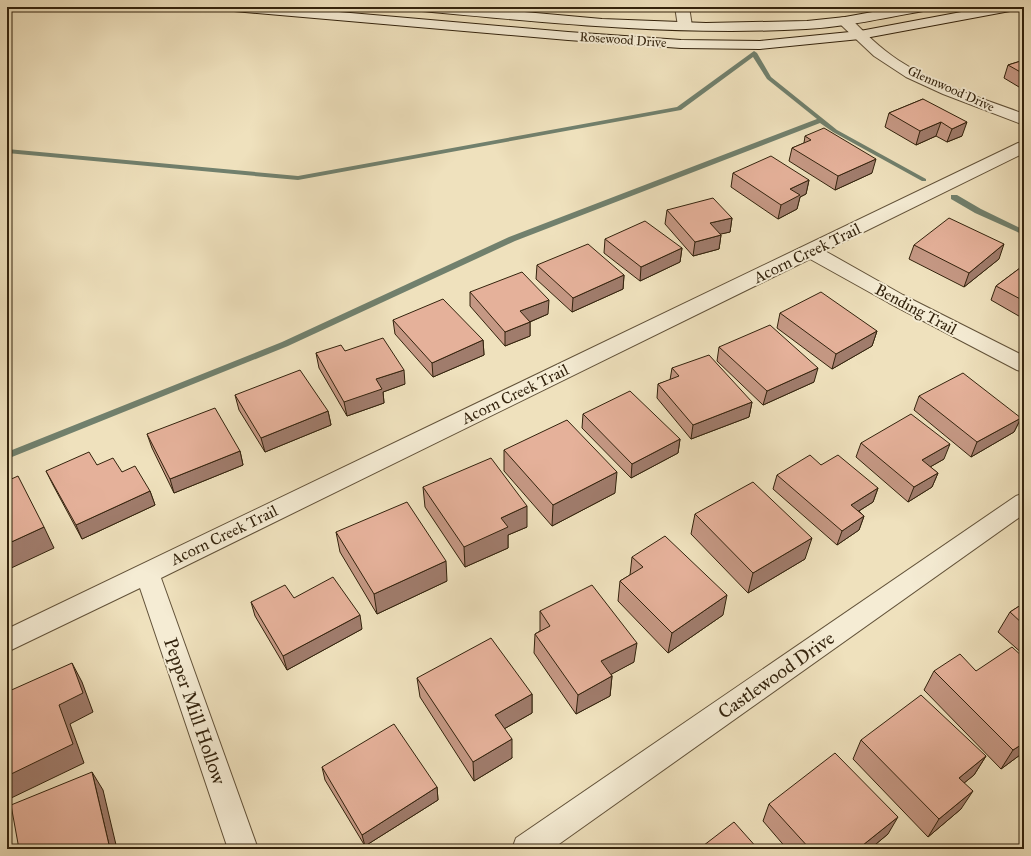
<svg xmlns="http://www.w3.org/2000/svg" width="1031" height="856" font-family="'IM FELL Great Primer',serif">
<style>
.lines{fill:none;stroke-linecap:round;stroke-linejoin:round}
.stream{fill:#71806d;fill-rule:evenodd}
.minor-casing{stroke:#625239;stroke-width:2}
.secondary-casing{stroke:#33230d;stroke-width:2}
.minor{fill:#f5ecd4;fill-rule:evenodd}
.secondary{fill:#f5ecd4;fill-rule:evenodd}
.wall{fill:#c59884;stroke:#33230d}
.shaded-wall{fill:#a07c6c;stroke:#33230d}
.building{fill:#e5b19a;stroke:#33230d}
.labels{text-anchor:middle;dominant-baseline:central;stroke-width:4;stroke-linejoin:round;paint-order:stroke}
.far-street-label{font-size:13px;fill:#33230d;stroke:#f5ecd4}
.street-label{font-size:16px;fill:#33230d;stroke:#f5ecd4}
.near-street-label{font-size:19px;fill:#33230d;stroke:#f5ecd4}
</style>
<rect width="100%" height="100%" fill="#efe1bd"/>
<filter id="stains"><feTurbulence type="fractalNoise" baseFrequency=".005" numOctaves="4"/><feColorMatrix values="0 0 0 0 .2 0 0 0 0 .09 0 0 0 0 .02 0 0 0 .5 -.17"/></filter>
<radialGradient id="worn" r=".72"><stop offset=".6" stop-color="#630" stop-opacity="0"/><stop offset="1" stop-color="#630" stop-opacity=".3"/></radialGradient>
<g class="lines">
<g class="stream">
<path d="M754,51L757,53L771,77L837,130L926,179V181H922L833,132L820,123L515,241L288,346L7,459V452L282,342L509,237L817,119L767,79L753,57L681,110L298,180L7,153V149L298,176L677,107Z"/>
<path d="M951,195H957L981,209L1024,230V235L975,213L951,199Z"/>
</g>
<defs>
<g id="minor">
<path d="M675,7H689L692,26L690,29L685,30L680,29L678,26Z"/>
<path d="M845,17L850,18C865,33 880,48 898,60C936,85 982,98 1024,114V125L943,94L906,77L874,56L840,24L838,21L840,18Z"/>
<path d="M1024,142V153L825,251L903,295L1024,356V372L1017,370L889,303L810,259L161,578L258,849H228L140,588L7,652V629L1018,143Z"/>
<path d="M1024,493V514L552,849H512L516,838L1016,496Z"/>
</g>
<g id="secondary">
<path d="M227,7H282L568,32L681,40L760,41L860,31L988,7H1017L1015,10L1010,11L860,39L760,49L681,48L568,40L234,11L229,10Z"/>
<path d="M415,7H469L602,19L706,23L807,21L845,17L900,7H930L928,10L923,11C884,18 845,27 806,29C678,36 550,23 422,11L417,10Z"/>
</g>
</defs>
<use href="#minor" class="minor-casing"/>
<use href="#secondary" class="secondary-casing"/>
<use href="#minor" class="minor"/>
<use href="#secondary" class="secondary"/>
</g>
<g class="wall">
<path d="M1024,60V90L1004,78L1008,65Z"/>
<path d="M923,99L962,136L947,142L936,136L916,145L885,127L889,113Z"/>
<path d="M805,136L872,173L835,190L789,161L792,148L804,143Z"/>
<path d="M733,173L809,180L806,194L800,197L797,209L778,219L731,187Z"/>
<path d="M667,210L732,218L730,232L720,234L721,235L719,249L693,256L665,224Z"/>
<path d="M605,239L682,248L680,262L640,281L604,253Z"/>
<path d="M914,245L999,259L964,287L909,259Z"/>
<path d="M537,265L624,275L623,289L572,312L536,279Z"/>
<path d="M1024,265V319L991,300L996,286Z"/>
<path d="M470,292L548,314L530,322V336L505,346L470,306Z"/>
<path d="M780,313L877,331L872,346L832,369L777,328Z"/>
<path d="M393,320L483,340L484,355L433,377L395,334Z"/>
<path d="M719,347L814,382L763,405L717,361Z"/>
<path d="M345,351L405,384L383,392L384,403L347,416L319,368L316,353Z"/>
<path d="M672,368L752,402L749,417L691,439L657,398L658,384L670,380Z"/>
<path d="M235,395L328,411L331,425L265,452L239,410Z"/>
<path d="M919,396L1021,418L1014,432L971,457L914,410Z"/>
<path d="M583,414L680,439L678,453L631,478L582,428Z"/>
<path d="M147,434L240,451L243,465L174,493L152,448Z"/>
<path d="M861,443L944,459L930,467L938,473L932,487L908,502L856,457Z"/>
<path d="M504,450L615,493L552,526L504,471Z"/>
<path d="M97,465L122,472L150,491L155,505L82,539L53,485L46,471Z"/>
<path d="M821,465L878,488L873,502L859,511L864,516L859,530L837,545L773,489L777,475Z"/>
<path d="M423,487L527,527L508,535V548L465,567L425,507Z"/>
<path d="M695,514L805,559L748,593L691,534Z"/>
<path d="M336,532L447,581L377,614L340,552Z"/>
<path d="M632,557L723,615L668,653L618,601L620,581L630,575Z"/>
<path d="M294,598L362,629L287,670L255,616L251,602Z"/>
<path d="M1024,603V655L998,632L1010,612Z"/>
<path d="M540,611L634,662L611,674L612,676L610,696L576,714L534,653L535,634L540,631Z"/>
<path d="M934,671L1024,752L1001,769L924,690Z"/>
<path d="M417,678L532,694V713L504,729L512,758L474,781L420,697Z"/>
<path d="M861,740L986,756L974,775L964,783L961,809L928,837L853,759Z"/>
<path d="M322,767L437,787L438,800L365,846L325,780Z"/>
<path d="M769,804L888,834L870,849H787L763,821Z"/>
</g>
<g class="shaded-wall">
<path d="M941,122L936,136L916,145L920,131Z"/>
<path d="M967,122L962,136L947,142L952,129Z"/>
<path d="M876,159L872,173L835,190L838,176Z"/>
<path d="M809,180L806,194L800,197L797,209L778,219L781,205L790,189Z"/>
<path d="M732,218L730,232L708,237L710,223Z"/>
<path d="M721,235L719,249L693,256L695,242Z"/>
<path d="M1004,244L999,259L964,287L969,273Z"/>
<path d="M682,248L680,262L640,281L641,267Z"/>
<path d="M624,275L623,289L572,312L573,298Z"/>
<path d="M549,300L548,314L520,326V311Z"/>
<path d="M530,322V336L505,346V332Z"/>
<path d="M877,331L872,346L832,369L836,354Z"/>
<path d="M483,340L484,355L433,377L432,363Z"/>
<path d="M818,368L814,382L763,405L767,391Z"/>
<path d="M404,370L405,384L383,392L384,403L347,416L344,402L376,379Z"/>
<path d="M752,402L749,417L691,439L693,425Z"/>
<path d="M328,411L331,425L265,452L261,438Z"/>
<path d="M1021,418L1014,432L971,457L977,442Z"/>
<path d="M680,439L678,453L631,478L632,464Z"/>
<path d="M950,444L944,459L916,475L922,460Z"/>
<path d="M240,451L243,465L174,493L170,479Z"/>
<path d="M617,472L615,493L552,526L553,505Z"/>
<path d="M938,473L932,487L908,502L914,487Z"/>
<path d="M878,488L873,502L846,519L851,505Z"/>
<path d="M150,491L155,505L82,539L76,525Z"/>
<path d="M527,506V527L508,535V548L465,567L464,547L501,518Z"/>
<path d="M864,516L859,530L837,545L842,531Z"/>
<path d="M44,527L54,548L7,570V544Z"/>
<path d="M812,538L805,559L748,593L753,573Z"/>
<path d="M446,561L447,581L377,614L374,594Z"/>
<path d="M727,595L723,615L668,653L672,633Z"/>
<path d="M360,615L362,629L287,670L283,656Z"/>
<path d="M637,643L634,662L599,681L601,661Z"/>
<path d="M72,663L82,682L93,712L70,724L84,763L7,800V776L59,705Z"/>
<path d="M612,676L610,696L576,714L578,695Z"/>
<path d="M532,694V713L495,734V715Z"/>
<path d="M512,739V758L474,781L473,762Z"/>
<path d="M1024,743V752L1001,769L1013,750Z"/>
<path d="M986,756L974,775L948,796L959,778Z"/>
<path d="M92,772L103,790L117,849H110Z"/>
<path d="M437,787L438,800L365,846L362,835Z"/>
<path d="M973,791L961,809L928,837L939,819Z"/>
<path d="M898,817L888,834L870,849H858Z"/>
</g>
<g class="building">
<path d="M1024,60V74L1008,65Z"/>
<path d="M923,99L967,122L952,129L941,122L920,131L889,113Z"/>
<path d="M824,128L876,159L838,176L792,148L811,140L805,136Z"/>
<path d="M771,156L809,180L790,189L800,195L781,205L733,173Z"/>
<path d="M713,198L732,218L710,223L721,235L695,242L667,210Z"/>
<path d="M949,218L1004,244L969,273L914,245Z"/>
<path d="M645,221L682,248L641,267L605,239Z"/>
<path d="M588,244L624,275L573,298L537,265Z"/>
<path d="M1024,265V301L996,286Z"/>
<path d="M522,272L549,300L520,311L530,322L505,332L470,292Z"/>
<path d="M821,292L877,331L836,354L780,313Z"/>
<path d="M443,299L483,340L432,363L393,320Z"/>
<path d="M770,325L818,368L767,391L719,347Z"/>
<path d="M383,338L404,370L376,379L382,389L344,402L316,353L341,345L345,351Z"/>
<path d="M709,355L752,402L693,425L658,384L679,376L672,368Z"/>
<path d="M300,370L328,411L261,438L235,395Z"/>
<path d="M963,373L1021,418L977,442L919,396Z"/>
<path d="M630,391L680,439L632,464L583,414Z"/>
<path d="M215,408L240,451L170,479L147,434Z"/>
<path d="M911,414L950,444L922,460L938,473L914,487L861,443Z"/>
<path d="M567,420L617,472L553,505L504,450Z"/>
<path d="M89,452L97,465L113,458L122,472L135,466L150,491L76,525L46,471Z"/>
<path d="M810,455L821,465L838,455L878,488L851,505L864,516L842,531L777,475Z"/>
<path d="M491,458L527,506L501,518L508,527L464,547L423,487Z"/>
<path d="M18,476L44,527L7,544V481Z"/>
<path d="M753,482L812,538L753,573L695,514Z"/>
<path d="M407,502L446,561L374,594L336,532Z"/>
<path d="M665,536L727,595L672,633L620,581L643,567L632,557Z"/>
<path d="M333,577L360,615L283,656L251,602L285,585L294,598Z"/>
<path d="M592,585L637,643L601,661L612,676L578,695L535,634L550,626L540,611Z"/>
<path d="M1024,603V625L1010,612Z"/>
<path d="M491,638L532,694L495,715L512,739L473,762L417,678Z"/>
<path d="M1012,647L1024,658V743L1013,750L934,671L960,654L976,671Z"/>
<path d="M72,663L83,693L59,705L73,744L7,776V692Z"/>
<path d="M921,695L986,756L959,778L973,791L939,819L861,740Z"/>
<path d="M394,724L437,787L362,835L322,767Z"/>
<path d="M835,753L898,817L858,849H810L769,804Z"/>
<path d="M92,772L110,849H19L11,805Z"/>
<path d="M734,822L758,849H699Z"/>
</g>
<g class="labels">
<g class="far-street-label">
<text transform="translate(623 40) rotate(4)">Rosewood Drive</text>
<text transform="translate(951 89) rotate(24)">Glennwood Drive</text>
</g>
<g class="street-label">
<text transform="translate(807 253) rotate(-26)">Acorn Creek Trail</text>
<text transform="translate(916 309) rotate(28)">Bending Trail</text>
<text transform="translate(515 394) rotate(-26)">Acorn Creek Trail</text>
<text transform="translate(224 535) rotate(-26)">Acorn Creek Trail</text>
</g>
<g class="near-street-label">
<text transform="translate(776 675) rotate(-35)">Castlewood Drive</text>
<text transform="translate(195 711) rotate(71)">Pepper Mill Hollow</text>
</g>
</g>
<rect width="1031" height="856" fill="none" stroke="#efe1bd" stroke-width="24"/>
<rect x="8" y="8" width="1015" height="840" fill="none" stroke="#33230d" stroke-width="2"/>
<rect x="12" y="12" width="1007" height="832" fill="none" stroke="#33230d"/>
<rect width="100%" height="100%" filter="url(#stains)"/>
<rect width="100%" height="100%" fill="url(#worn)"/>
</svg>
